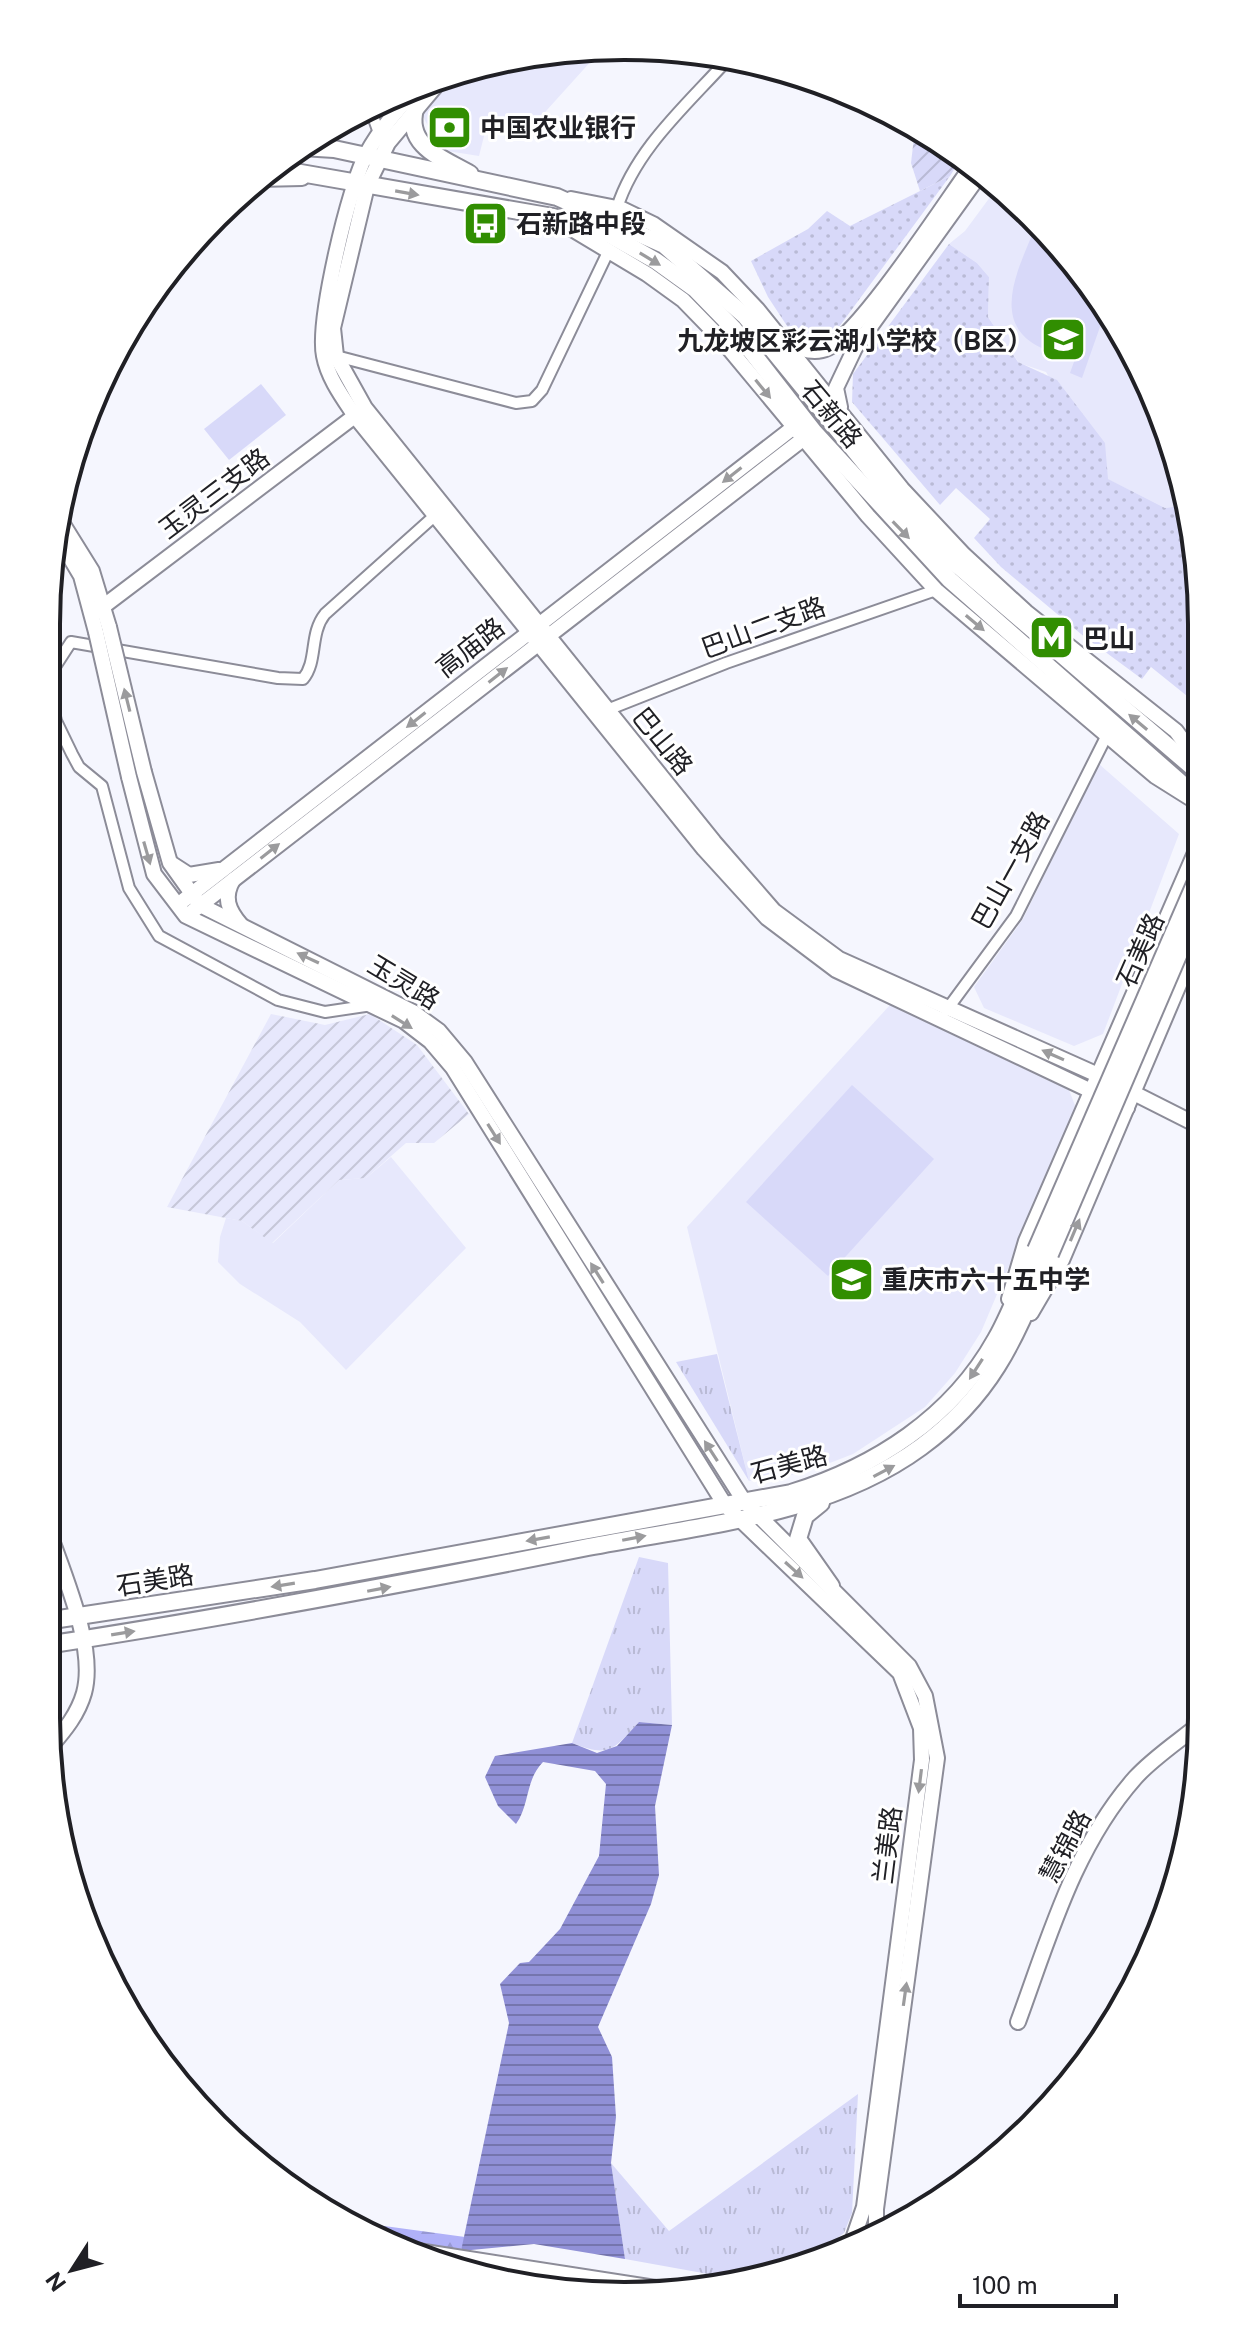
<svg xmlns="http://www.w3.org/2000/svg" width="1248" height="2342" font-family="'Public Sans','Noto Sans SC',sans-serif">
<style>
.built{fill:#e7e8fc}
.industrial{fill:url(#industrial-furrows)}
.grass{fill:url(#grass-dots)}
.forest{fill:url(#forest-firs)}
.park{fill:url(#park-tufts)}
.garden{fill:url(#garden-furrows)}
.pitch{fill:#d8d9f9}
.water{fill:url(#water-rules)}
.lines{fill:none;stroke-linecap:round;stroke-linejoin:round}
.street-casing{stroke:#8c8c98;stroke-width:14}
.secondary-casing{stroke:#8c8c98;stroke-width:18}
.primary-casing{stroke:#8c8c98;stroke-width:20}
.street{stroke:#fff;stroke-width:10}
.secondary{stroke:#fff;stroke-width:14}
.primary{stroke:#fff;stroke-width:16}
.secondary-bridge-casing{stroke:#8c8c98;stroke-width:18;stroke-linecap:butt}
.primary-bridge-casing{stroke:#8c8c98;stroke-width:20;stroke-linecap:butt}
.secondary-bridge{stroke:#fff;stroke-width:14}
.primary-bridge{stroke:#fff;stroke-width:16}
.oneway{fill:#9b9b9d}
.labels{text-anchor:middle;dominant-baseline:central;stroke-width:6;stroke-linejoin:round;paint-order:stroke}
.poi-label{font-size:26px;font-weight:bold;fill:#202025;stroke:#fff;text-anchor:start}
.street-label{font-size:26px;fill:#202025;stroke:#fff}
.rim{fill:none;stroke:#202025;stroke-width:4}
</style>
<defs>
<pattern id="industrial-furrows" width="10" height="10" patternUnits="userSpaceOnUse" patternTransform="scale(2)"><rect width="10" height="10" fill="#e7e8fc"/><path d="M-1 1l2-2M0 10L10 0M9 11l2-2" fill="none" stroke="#c6c7d8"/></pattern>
<pattern id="grass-dots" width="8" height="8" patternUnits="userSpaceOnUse" patternTransform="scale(2)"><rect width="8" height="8" fill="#d8d9f9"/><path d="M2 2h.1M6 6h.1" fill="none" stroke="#b9bad5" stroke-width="1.8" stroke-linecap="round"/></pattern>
<pattern id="forest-firs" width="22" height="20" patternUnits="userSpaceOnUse" patternTransform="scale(2)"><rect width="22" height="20" fill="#b0b1f8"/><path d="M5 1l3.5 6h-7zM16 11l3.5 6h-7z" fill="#9798d4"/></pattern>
<pattern id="park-tufts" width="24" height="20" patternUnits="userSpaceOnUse" patternTransform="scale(2)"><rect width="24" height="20" fill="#d8d9f9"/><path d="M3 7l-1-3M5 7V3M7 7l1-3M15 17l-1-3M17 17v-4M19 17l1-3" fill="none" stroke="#b9bad5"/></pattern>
<pattern id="garden-furrows" width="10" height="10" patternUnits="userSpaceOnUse" patternTransform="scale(2)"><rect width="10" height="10" fill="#d8d9f9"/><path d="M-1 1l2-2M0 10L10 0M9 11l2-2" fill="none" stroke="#b9bad5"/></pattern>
<pattern id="water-rules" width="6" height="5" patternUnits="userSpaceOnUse" patternTransform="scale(2)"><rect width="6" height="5" fill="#9090d6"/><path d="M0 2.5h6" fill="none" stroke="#7575ad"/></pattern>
</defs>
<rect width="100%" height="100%" fill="#f5f6fe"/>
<g class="built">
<path d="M602,49L528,131L487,124L479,156L441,150L421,113L460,72L549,51Z"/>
<path d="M999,185L1104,303L1158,403L1186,509L1179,506L1165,508L1107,479L1046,372L1019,363L988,317L989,277L977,263L949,244L965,231Z"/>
<path d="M1099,764L1179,834L1103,1034L1074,1046L984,1008L974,987L1023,919Z"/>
<path d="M890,1005L1069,1090L1076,1108L981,1332L955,1373L925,1407L853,1454L804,1473L749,1481L687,1227Z"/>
<path d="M391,1157L466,1248L346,1370L300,1322L240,1284L218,1262L220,1237L226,1218L242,1221L273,1243L339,1180L366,1178Z"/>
</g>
<path class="industrial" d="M271,1014L325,1025L370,1014L417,1045L469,1114L434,1143H406L366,1178L339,1180L272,1243L242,1221L167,1207Z"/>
<g class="grass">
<path d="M950,176L836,331L796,334L791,332L768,297L751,261L808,229L827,211L850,226Z"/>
<path d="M949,244L977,263L989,277L988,317L1018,362L1057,380L1105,443L1108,479L1165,508L1179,506L1186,509L1197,548V704L1151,667L1142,679L1081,634L1001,567L974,538L990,519L956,488L940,505L852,402L853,374Z"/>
</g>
<path class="forest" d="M355,2222L465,2237L461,2251L393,2240Z"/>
<g class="park">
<path d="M717,1354L749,1481L676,1362Z"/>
<path d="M639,1557L668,1563L672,1725L639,1722C613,1750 610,1758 572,1743Z"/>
<path d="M858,2094L852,2213L844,2233L796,2268L747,2281L625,2259L611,2163L669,2231Z"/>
</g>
<path class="garden" d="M915,129L960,160L950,176L920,191L911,163Z"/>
<g class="pitch">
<path d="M1036,225L1107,307L1082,378L1070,373L1080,345C1064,351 1047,354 1031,342C991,314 1023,260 1036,225Z"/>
<path d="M261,384L286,415L229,460L204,429Z"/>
<path d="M852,1085L934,1159L828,1276L746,1202Z"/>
</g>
<path class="water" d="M639,1722L672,1725L655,1806L659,1875L651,1904L598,2027L612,2057L616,2117L611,2163L625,2259L534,2244L461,2251L509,2023L500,1984L520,1963L529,1962L560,1929L599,1856L606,1784L595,1771L543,1762C525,1780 530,1805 516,1824L498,1806L485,1777L495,1756L572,1743L597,1753L617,1746Z"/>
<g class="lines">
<defs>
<g id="street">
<path d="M370,108L379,133"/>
<path d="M617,208C636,148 688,104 729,58"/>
<path d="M336,356L516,403L532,401L542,390L609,250"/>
<path d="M47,679L71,642L278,678L303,679C318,661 309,634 325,614L440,511"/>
<path d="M47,684L56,721L72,754L79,767L102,786L129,888L159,936L278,1000L325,1012L372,1005"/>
<path d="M607,710L726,663L936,590"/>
<path d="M946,1011L1016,916L1107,735"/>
</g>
<g id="secondary">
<path d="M445,75L388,143L367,186L333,328L336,356L365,408L714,842L774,911L839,959L1098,1075L1199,1126"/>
<path d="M420,85C401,106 381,127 367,153C349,185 317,321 324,356C328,378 343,398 355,416L704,849L767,918L836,970L1127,1108"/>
<path d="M258,179L302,178"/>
<path d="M571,199L622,209L653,224L722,272L757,309L902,489L964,555L1026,612L1176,731L1198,761"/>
<path d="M567,226L647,274L683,300L721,339L868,516L936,590L1155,776L1190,798"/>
<path d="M787,342C799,349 814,355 828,348C861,332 945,203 971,167"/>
<path d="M840,407L836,388L855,348L981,173"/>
<path d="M59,518L92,571L109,627"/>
<path d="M56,534L81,576L96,632"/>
<path d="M92,615L360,412"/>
<path d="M144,772L170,863L200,905L413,1012L439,1031L465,1062L744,1501L909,1666L925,1696L937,1758L876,2209V2238"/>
<path d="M129,777L154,874L186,916L404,1021L430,1041L453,1068L725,1505L900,1673L921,1728L922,1760L864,2207L850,2248"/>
<path d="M172,864L189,875L219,870"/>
<path d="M233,880C223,897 228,910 241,925"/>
<path d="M184,900L794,427"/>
<path d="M193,911L803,439"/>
<path d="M1009,1299L1026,1241L1198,846"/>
<path d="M1031,1313L1062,1260L1198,940"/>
<path d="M46,1523C61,1569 97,1646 84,1693C78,1714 65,1730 51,1746"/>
<path d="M1018,2022C1049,1938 1074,1847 1135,1778C1153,1758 1179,1741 1201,1723"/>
<path d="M418,2251L681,2292"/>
</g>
<g id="primary">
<path d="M415,109C405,147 443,158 470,174"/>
<path d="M302,147L334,149L557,197L664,245L745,316L894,499L956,564L1198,772"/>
<path d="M272,168L553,217L610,235L656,261L695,289L733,328L814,432L950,580L1198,798"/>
<path d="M821,1503L805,1516L798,1539L831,1586"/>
<path d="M46,1621L315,1580L791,1493C875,1467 952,1418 996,1339C1012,1311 1023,1279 1036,1250"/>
<path d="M46,1645C228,1617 408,1583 588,1547C700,1525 827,1516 921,1447C995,1393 1016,1335 1050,1254"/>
<path d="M472,2275L486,2278"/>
</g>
</defs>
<use href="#street" class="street-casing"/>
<use href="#secondary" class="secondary-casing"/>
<use href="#primary" class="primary-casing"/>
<use href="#street" class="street"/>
<use href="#secondary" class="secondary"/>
<use href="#primary" class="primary"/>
<defs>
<g id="secondary-bridge">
<path d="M109,627L144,772"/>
<path d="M96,632L129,777"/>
</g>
<g id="primary-bridge">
<path d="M1036,1250L1198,877"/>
<path d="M1050,1254L1198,909"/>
</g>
</defs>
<use href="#secondary-bridge" class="secondary-bridge-casing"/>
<use href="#primary-bridge" class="primary-bridge-casing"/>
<use href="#secondary-bridge" class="secondary-bridge"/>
<use href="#primary-bridge" class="primary-bridge"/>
</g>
<defs><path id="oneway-solid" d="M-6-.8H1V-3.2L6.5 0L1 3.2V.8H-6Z" transform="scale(2)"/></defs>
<g class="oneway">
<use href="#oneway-solid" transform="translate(407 193) rotate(10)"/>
<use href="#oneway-solid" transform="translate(650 259) rotate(31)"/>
<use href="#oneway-solid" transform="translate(763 389) rotate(51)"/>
<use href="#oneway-solid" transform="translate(732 475) rotate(142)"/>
<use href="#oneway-solid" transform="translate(901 530) rotate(46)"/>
<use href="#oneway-solid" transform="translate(975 623) rotate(40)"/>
<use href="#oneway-solid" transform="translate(498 675) rotate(-38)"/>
<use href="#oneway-solid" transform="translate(127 700) rotate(-104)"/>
<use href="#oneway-solid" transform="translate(416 720) rotate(142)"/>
<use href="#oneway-solid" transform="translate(1138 722) rotate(-140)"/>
<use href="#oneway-solid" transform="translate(270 851) rotate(-38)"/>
<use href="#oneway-solid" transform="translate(147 853) rotate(74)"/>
<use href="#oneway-solid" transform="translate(308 958) rotate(-155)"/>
<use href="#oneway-solid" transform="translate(402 1022) rotate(32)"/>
<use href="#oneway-solid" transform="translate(1053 1055) rotate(-156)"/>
<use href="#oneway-solid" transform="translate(494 1134) rotate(58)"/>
<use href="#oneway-solid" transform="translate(1075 1230) rotate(-67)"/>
<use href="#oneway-solid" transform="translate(597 1273) rotate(-122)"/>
<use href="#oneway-solid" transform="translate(976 1369) rotate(123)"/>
<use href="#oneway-solid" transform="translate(711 1451) rotate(-123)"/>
<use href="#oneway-solid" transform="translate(884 1471) rotate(-28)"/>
<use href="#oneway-solid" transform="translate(634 1538) rotate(-11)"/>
<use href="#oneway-solid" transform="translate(538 1539) rotate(170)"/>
<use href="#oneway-solid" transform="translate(794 1570) rotate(42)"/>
<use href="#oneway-solid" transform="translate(283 1585) rotate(171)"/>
<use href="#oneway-solid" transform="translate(379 1589) rotate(-11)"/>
<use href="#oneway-solid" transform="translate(123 1633) rotate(-9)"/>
<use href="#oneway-solid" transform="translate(920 1781) rotate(97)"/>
<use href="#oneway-solid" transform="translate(905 1994) rotate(-82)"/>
</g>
<defs>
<symbol id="bank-square" viewBox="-11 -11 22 22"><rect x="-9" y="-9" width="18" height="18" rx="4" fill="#318e01" stroke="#fff"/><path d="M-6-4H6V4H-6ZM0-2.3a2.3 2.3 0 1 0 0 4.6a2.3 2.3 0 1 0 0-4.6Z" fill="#fff"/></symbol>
<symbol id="bus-square" viewBox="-11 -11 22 22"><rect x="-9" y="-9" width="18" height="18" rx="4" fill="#318e01" stroke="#fff"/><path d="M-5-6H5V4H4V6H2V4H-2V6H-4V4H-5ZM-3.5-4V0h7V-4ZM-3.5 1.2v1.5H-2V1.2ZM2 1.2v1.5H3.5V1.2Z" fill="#fff"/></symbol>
<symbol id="school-square" viewBox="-11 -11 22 22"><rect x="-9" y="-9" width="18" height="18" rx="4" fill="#318e01" stroke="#fff"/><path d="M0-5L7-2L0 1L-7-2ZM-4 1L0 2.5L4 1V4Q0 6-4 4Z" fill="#fff"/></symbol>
<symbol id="metro-square" viewBox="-11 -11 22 22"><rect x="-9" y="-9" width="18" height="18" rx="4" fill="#318e01" stroke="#fff"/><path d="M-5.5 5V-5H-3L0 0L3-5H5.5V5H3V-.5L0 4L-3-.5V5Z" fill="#fff"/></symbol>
</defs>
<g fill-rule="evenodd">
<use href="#bank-square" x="424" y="102" width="51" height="51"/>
<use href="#bus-square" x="460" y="198" width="51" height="51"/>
<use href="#school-square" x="1038" y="314" width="51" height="51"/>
<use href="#metro-square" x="1026" y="612" width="51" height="51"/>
<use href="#school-square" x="826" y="1254" width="51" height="51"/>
</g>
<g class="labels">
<g class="poi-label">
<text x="480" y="127">中国农业银行</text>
<text x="516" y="223">石新路中段</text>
<text x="1033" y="340" text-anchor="end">九龙坡区彩云湖小学校（B区）</text>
<text x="1083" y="638">巴山</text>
<text x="882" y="1279">重庆市六十五中学</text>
</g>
<g class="street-label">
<text transform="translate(832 414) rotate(50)">石新路</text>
<text transform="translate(214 493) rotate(-37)">玉灵三支路</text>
<text transform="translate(763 627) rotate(-20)">巴山二支路</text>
<text transform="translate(470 647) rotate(-38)">高庙路</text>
<text transform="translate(663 741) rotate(51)">巴山路</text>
<text transform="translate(1010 870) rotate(-61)">巴山一支路</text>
<text transform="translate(1140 950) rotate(-66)">石美路</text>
<text transform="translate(404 982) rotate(31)">玉灵路</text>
<text transform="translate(789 1464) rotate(-15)">石美路</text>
<text transform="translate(155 1580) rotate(-9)">石美路</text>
<text transform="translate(887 1845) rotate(-83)">兰美路</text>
<text transform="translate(1065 1846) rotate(-62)">慧锦路</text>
</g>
</g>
<path d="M0 0H1248V2342H0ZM624 60H624A564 564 0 0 1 1188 624V1718A564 564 0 0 1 624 2282H624A564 564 0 0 1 60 1718V624A564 564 0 0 1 624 60Z" fill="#fff" fill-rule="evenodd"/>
<path class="rim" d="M624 60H624A564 564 0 0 1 1188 624V1718A564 564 0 0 1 624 2282H624A564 564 0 0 1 60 1718V624A564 564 0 0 1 624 60Z"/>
<g transform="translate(72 2270) rotate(234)" stroke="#ffffff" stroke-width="6" paint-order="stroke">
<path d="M0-6L14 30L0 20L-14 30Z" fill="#202025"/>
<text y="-12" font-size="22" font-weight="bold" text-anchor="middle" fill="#202025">N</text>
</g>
<path d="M960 2294v12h156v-12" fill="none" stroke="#202025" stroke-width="4"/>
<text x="972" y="2294" font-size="24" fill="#202025" stroke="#ffffff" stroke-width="6" paint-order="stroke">100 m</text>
</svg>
